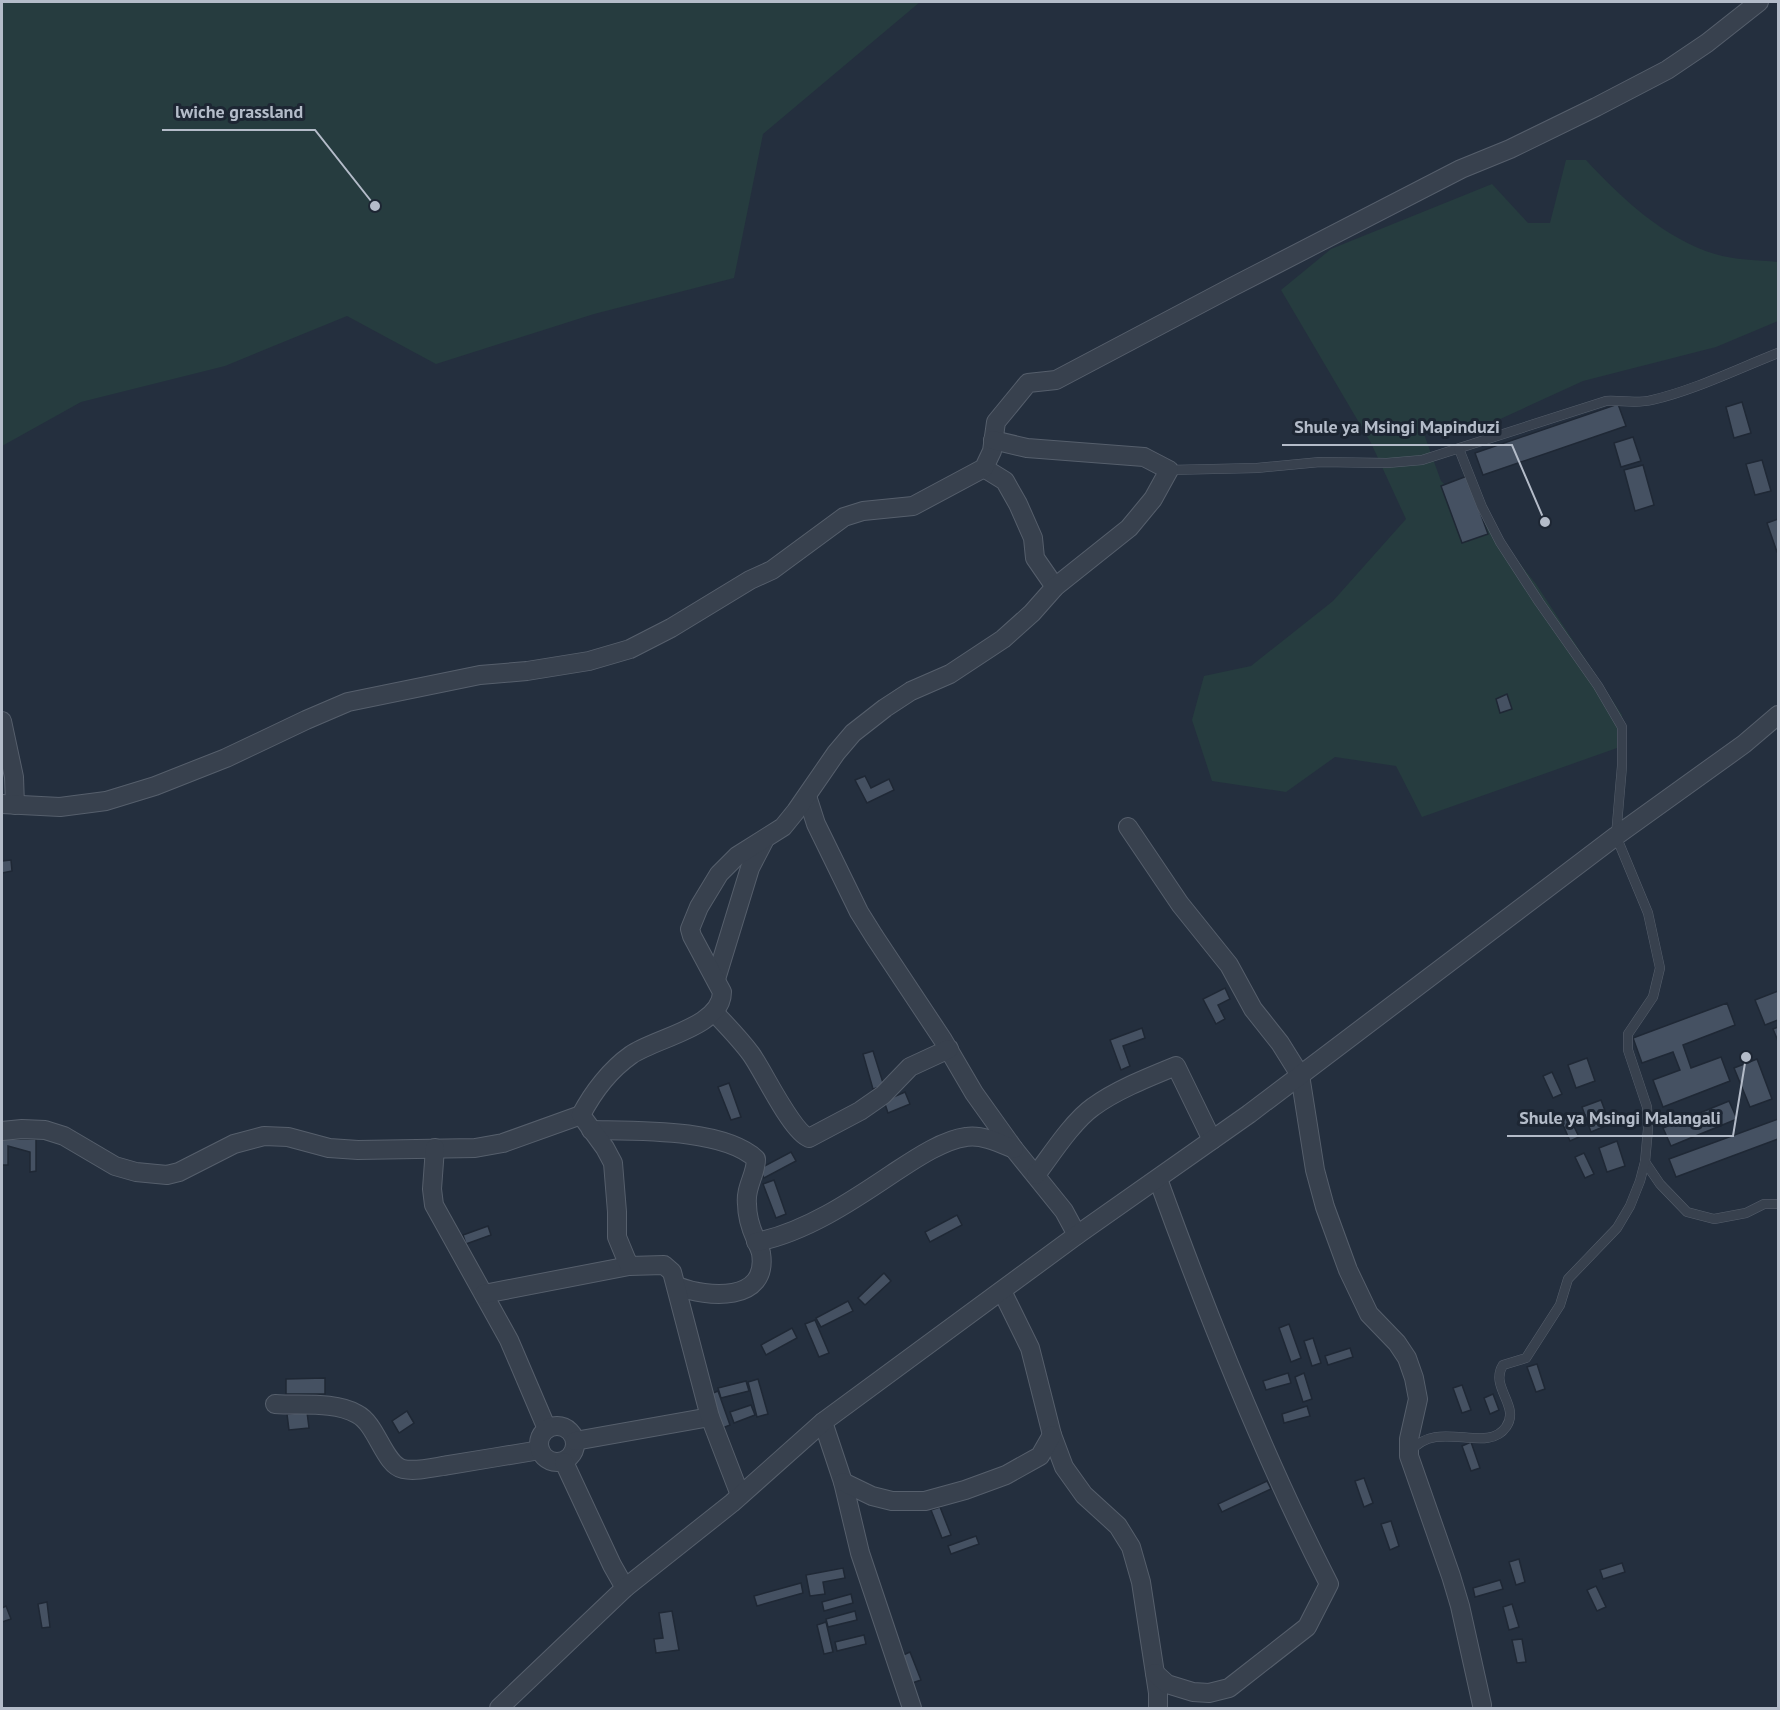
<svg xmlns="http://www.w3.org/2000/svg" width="1780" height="1710" font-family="'PT Sans',sans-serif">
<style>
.green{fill:#263c3f}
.building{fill:#455162;stroke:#1f2835;stroke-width:1.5}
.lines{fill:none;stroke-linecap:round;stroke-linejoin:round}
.service-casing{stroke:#565f6c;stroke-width:10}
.minor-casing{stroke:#565f6c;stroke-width:20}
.service{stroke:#38414e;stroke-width:9}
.minor{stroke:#38414e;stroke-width:18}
.leader{fill:none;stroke:#b4bcc9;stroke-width:2}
.callout-dot{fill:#b4bcc9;stroke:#1d2633;stroke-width:2}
.callout-label{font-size:18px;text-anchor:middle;font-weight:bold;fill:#b4bcc9;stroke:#1d2633;stroke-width:6;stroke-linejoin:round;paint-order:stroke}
</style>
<rect width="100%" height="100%" fill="#242f3e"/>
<g class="green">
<path d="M2,2H920L763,134L734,278L594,314L436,364L347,316L225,366L81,402L2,446Z"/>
<path d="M1566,160H1586C1621,198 1665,239 1715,254C1734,260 1758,260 1778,262V321L1716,347L1583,381L1487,425L1424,434L1441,481L1495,532L1536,584L1622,715L1617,748L1422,817L1396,766L1335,757L1286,792L1212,781L1192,720L1204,676L1251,666L1333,601L1406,519L1371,443L1281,290L1331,249L1492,184L1528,223H1550Z"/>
</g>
<g class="building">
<path d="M1742,402L1751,433L1734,438L1726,407Z"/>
<path d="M1618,404L1626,426L1483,475L1475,453Z"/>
<path d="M1633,437L1641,461L1621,467L1614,443Z"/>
<path d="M1762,460L1771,491L1755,495L1746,464Z"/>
<path d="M1643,465L1654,505L1635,511L1624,470Z"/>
<path d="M1467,476L1488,534L1462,543L1441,486Z"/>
<path d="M1778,519V552H1777L1767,523Z"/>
<path d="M1507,694L1512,709L1500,713L1496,699Z"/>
<path d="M865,776L871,788L889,779L894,790L867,803L855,780Z"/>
<path d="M11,860L12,871L2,873V861Z"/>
<path d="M1225,988L1230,999L1218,1005L1225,1019L1216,1024L1203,999Z"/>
<path d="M1778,991V1020L1765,1025L1755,1000Z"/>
<path d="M1727,1003L1735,1025L1683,1045L1691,1068L1721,1057L1730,1081L1663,1107L1653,1080L1680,1070L1673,1052L1642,1063L1633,1038Z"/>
<path d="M1778,1027V1041L1773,1029Z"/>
<path d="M1142,1028L1145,1038L1123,1046L1130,1066L1121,1070L1110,1040Z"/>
<path d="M873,1051L884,1086L873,1089L863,1054Z"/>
<path d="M1587,1058L1595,1081L1576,1088L1568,1065Z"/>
<path d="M1757,1059L1772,1099L1750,1107L1734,1068Z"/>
<path d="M1552,1072L1562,1094L1553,1098L1543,1076Z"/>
<path d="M729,1083L741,1117L731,1120L718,1087Z"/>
<path d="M905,1092L910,1104L888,1113L884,1101Z"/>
<path d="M1601,1100L1610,1124L1591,1132L1582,1107Z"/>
<path d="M1729,1101L1737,1119L1671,1146L1663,1128Z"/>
<path d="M1569,1116L1579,1137L1570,1141L1561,1120Z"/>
<path d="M1778,1119V1139L1676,1177L1669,1159Z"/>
<path d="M2,1139H36V1171L30,1172V1152L8,1146V1165H2Z"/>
<path d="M1617,1141L1625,1166L1607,1172L1599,1148Z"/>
<path d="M791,1152L796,1161L764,1178L759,1169Z"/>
<path d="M1584,1153L1594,1174L1585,1178L1575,1157Z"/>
<path d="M774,1180L786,1214L776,1218L763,1184Z"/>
<path d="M957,1215L962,1225L930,1242L925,1232Z"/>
<path d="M488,1226L491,1235L466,1244L463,1235Z"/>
<path d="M884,1273L891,1281L865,1305L858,1298Z"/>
<path d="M848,1301L853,1311L821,1327L816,1318Z"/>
<path d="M815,1320L829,1353L819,1357L805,1324Z"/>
<path d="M1289,1324L1301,1358L1291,1362L1279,1328Z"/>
<path d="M792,1328L797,1338L766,1355L761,1345Z"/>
<path d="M1313,1338L1321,1363L1312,1366L1304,1341Z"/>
<path d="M1350,1348L1353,1357L1328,1365L1325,1356Z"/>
<path d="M1537,1364L1545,1389L1536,1392L1527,1367Z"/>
<path d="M1288,1373L1291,1383L1266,1390L1263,1381Z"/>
<path d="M1304,1373L1312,1399L1303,1402L1295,1377Z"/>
<path d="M325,1378V1394H286V1379Z"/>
<path d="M758,1379L768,1414L757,1417L748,1382Z"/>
<path d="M746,1381L749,1391L721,1398L718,1388Z"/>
<path d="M1462,1385L1471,1410L1462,1413L1453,1388Z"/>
<path d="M718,1391L730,1425L720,1429L708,1395Z"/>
<path d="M1493,1394L1499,1410L1490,1414L1484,1398Z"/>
<path d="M751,1405L755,1415L734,1423L730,1412Z"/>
<path d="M1307,1406L1310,1416L1284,1423L1282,1414Z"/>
<path d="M407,1411L414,1423L399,1433L392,1421Z"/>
<path d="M307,1412L309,1428L289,1430L287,1414Z"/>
<path d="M1471,1442L1480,1468L1471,1471L1462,1446Z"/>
<path d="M1364,1478L1373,1503L1364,1507L1355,1481Z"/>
<path d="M1267,1481L1271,1489L1222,1512L1218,1504Z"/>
<path d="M940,1507L951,1535L942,1538L931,1510Z"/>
<path d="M1391,1521L1399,1546L1390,1550L1381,1524Z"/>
<path d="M976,1536L979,1544L951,1554L948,1546Z"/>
<path d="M1519,1559L1525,1582L1516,1585L1509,1562Z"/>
<path d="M1622,1563L1625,1572L1603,1579L1600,1570Z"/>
<path d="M843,1568L845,1578L823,1582L825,1594L810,1596L806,1575Z"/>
<path d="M1500,1580L1503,1589L1475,1597L1473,1588Z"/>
<path d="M801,1583L803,1593L757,1606L754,1596Z"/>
<path d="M1596,1586L1606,1607L1597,1611L1587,1590Z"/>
<path d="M851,1594L853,1603L824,1611L822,1602Z"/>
<path d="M47,1602L50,1627L42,1628L38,1604Z"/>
<path d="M1512,1604L1519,1627L1509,1630L1503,1607Z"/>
<path d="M6,1606L11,1619L2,1622V1608Z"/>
<path d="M672,1611L679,1650L656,1653L654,1639L663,1638L659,1613Z"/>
<path d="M855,1611L857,1620L828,1627L826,1619Z"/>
<path d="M826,1622L833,1652L824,1654L817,1625Z"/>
<path d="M864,1635L866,1644L837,1651L835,1642Z"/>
<path d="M1522,1639L1526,1662L1517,1663L1512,1640Z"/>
<path d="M910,1652L921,1680L912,1683L901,1656Z"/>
</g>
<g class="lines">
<defs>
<g id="service">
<path d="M1169,470L1257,468L1320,462L1387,463L1422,460L1606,401C1621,400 1636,404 1652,400C1695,390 1737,369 1778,353"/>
<path d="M1645,1162L1660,1184L1687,1212L1714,1219L1746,1213L1764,1204H1778"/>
<path d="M1411,1451C1437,1418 1487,1455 1506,1427C1521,1406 1489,1387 1503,1365L1526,1358L1560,1305L1568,1279L1617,1228L1630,1206L1640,1181L1645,1162L1648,1129L1647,1107L1628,1050V1034L1653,997L1660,968L1648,913L1616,836L1622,766V727L1598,686L1539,602L1500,542L1482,507L1459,449"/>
</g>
<g id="minor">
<path d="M984,468L1005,481L1018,504L1033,538L1035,558L1055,587"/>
<path d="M2,721L14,777L15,805"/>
<path d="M807,796L816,824L859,912L874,936L943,1040L974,1093L1014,1149L1064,1211L1077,1235"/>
<path d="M2,804L60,807L106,801L155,786L226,758L306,720L348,702L480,675L527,671L589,661L630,649L671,628L750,580L772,570L844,517L863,511L913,506L984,468L992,451L996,422L1028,383L1056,380L1232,287L1461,169L1510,149L1596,107L1667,70L1707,43L1759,2"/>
<path d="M1128,827L1180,904L1229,965L1253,1009L1280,1043L1300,1075L1315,1170L1325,1207L1348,1270L1369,1314L1397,1343L1407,1358L1414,1378L1418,1399L1409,1439V1456L1451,1576L1460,1606L1482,1705"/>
<path d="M716,979L750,868L764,841"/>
<path d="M714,1012C727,1026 740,1039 751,1054C764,1072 791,1131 809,1138L860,1111L883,1095L910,1067L949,1049"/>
<path d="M591,1130C634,1131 723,1128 756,1159C756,1175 745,1187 747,1204C747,1216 751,1229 756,1240C758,1245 760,1249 761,1253C769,1303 707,1298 677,1286"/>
<path d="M2,1131L22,1129L45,1130L64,1136L115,1166L136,1172L167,1175L179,1172L234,1144L264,1136L288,1137L329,1148L358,1150L475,1148L503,1143L581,1115"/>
<path d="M435,1148L432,1189L434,1205L509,1340L547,1429"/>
<path d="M1036,1175C1051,1155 1073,1121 1093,1107C1116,1090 1149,1077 1176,1066L1212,1140"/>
<path d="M756,1242C804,1233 852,1201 892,1174C912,1161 942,1140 966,1137C981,1134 1000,1143 1014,1149"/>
<path d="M1002,1291L1030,1348L1052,1435L1064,1467L1084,1495L1118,1526L1131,1547L1141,1582L1158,1693V1708"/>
<path d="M484,1294L629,1266"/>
<path d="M275,1404C300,1406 334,1401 357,1414C377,1424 384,1465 403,1469C416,1472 435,1467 449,1465C479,1460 510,1455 540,1450"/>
<path d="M823,1422L843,1482L860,1553L912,1708"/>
<circle cx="557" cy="1444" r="18"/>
<path d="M575,1441L710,1417"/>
<path d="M564,1462L612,1565L625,1588"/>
<path d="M843,1482L872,1496L892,1501H925L965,1490L1006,1475L1040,1456L1052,1435"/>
<path d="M740,1495L710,1417L672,1272L664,1265L629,1266L617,1237V1212L613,1163L605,1148L581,1115C593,1092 611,1069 631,1055C655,1038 722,1027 722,992L692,936L690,929L699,907L719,874L737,856L783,827L796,811L836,753L853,733L885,708L911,691L950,674L1003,639L1032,613L1055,587L1129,528L1153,499L1169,470L1144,457L1027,448L993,440"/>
<path d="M1155,1673L1167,1684L1193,1692L1209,1693L1229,1688L1307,1627L1329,1584C1263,1456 1207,1314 1158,1179"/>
<path d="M499,1708L625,1588L732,1503L823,1422L1077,1235L1249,1114L1616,836L1744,744L1778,715"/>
</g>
</defs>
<use href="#service" class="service-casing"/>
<use href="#minor" class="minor-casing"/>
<use href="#service" class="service"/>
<use href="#minor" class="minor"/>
</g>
<path class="leader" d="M375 206L315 130H162M1545 522L1512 445H1282M1746 1057L1733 1136H1507"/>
<g class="callout-dot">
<circle cx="375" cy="206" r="6"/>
<circle cx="1545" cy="522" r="6"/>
<circle cx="1746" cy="1057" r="6"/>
</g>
<g class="callout-label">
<text x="239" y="118">lwiche grassland</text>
<text x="1397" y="433">Shule ya Msingi Mapinduzi</text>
<text x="1620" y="1124">Shule ya Msingi Malangali</text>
</g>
<rect width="1780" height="1710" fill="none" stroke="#b4bcc9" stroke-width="6"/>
</svg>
